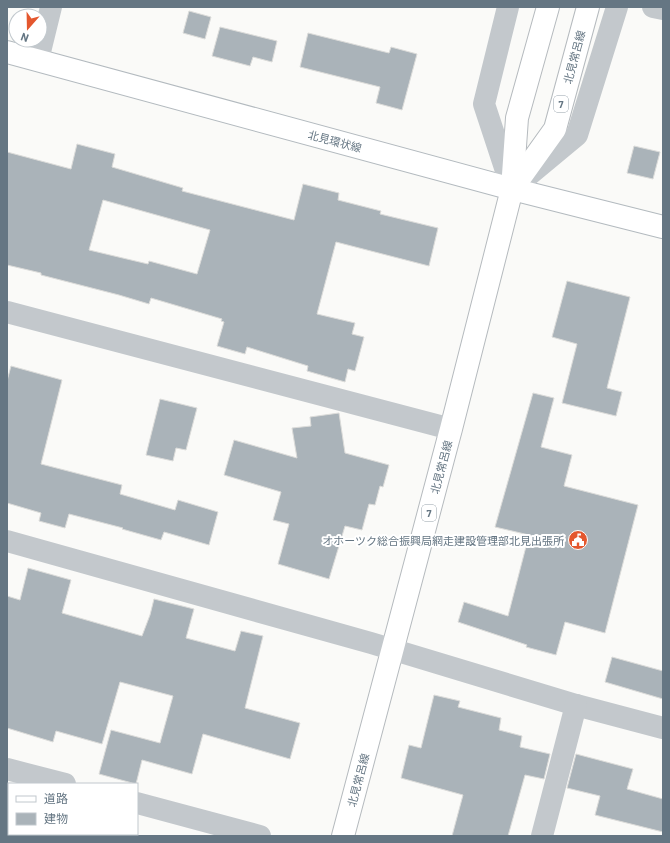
<svg xmlns="http://www.w3.org/2000/svg" width="670" height="843" font-family="Barlow,'Noto Sans JP',sans-serif">
<style>
.building{fill:#aab3b9;stroke:#dcdcda;fill-rule:evenodd}
.lines{fill:none;stroke-linecap:round;stroke-linejoin:round}
.secondary-casing{stroke:#b3babf;stroke-width:24}
.primary-casing{stroke:#b5babe;stroke-width:24}
.street{stroke:#c3c8cc;stroke-width:22}
.secondary{stroke:#fff;stroke-width:22}
.primary{stroke:#fff;stroke-width:22}
.labels{text-anchor:middle;dominant-baseline:central;stroke-width:4;stroke-linejoin:round;paint-order:stroke}
.shield{fill:#fff;stroke:#939fa8;stroke-width:1}
.shield-label{font-size:10px;font-weight:bold;fill:#657683}
.street-label{font-size:11px;fill:#657683;stroke:#fff}
.poi-label{font-size:11px;fill:#657683;stroke:#fff;text-anchor:end}
</style>
<rect width="100%" height="100%" fill="#fafaf8"/>
<g class="building">
<path d="M189,11L211,17L205,39L183,33Z"/>
<path d="M220,27L277,41L272,62L253,57L250,66L212,56Z"/>
<path d="M308,33L389,53L391,47L417,54L402,110L376,103L380,87L300,67Z"/>
<path d="M77,144L115,154L112,167L183,188L182,191L294,220L303,184L339,193L338,200L381,211L380,214L438,228L429,266L336,242L317,314L355,323L352,334L364,337L355,371L348,369L345,382L307,371L308,366L247,347L245,354L217,346L224,322L221,321L222,319L151,298L149,304L119,295L41,275V273L7,265V152L71,169ZM103,200L210,230L197,274L149,261L148,264L89,250Z"/>
<path d="M634,146L660,152L653,179L627,173Z"/>
<path d="M567,281L630,297L607,388L622,392L616,416L562,403L577,344L552,337Z"/>
<path d="M11,366L62,380L41,464L122,485L120,494L175,510L178,500L218,512L209,545L164,532L161,540L122,529L123,528L69,514L65,528L39,521L41,513L7,503V381Z"/>
<path d="M533,393L554,398L541,447L572,455L564,486L638,505L605,633L565,622L556,655L526,647L527,645L458,622L464,602L508,616L529,535L495,527Z"/>
<path d="M160,399L197,408L186,450L176,448L173,461L146,455Z"/>
<path d="M339,413L345,453L389,465L383,487L380,486L375,505L369,504L362,530L345,526L329,579L278,564L289,524L273,520L281,492L224,475L234,440L297,458L292,428L311,426L310,417Z"/>
<path d="M28,568L71,580L62,613L142,636L150,615L154,599L194,609L186,638L235,651L241,631L263,636L245,708L300,723L290,759L203,734L192,774L142,760L136,784L99,774L111,730L160,743L173,696L120,682L102,744L56,731L53,742L7,728V596L20,600Z"/>
<path d="M612,657L663,671V699L605,682Z"/>
<path d="M434,695L460,701L458,707L501,718L499,730L522,736L520,747L550,754L544,779L525,775L508,836H452L463,795L401,778L409,745L421,748Z"/>
<path d="M576,754L633,769L627,789L663,799V832L595,815L600,796L567,788Z"/>
</g>
<g class="lines">
<defs>
<path id="secondary" d="M7,52L512,189L663,227"/>
<g id="primary">
<path d="M512,189L555,129L588,7"/>
<path d="M343,836L451,429L512,189L517,118L548,7"/>
</g>
</defs>
<use href="#secondary" class="secondary-casing"/>
<use href="#primary" class="primary-casing"/>
<g class="street">
<path d="M508,7L484,104L512,189L577,135L617,7"/>
<path d="M653,7L663,9"/>
<path d="M38,60L51,7"/>
<path d="M7,312L451,429"/>
<path d="M7,541L371,643L576,705L663,728"/>
<path d="M7,769L65,784"/>
<path d="M137,803L260,836"/>
<path d="M542,836L576,705"/>
</g>
<use href="#secondary" class="secondary"/>
<use href="#primary" class="primary"/>
</g>
<defs>
<symbol id="civic-disc" viewBox="-11 -11 22 22"><circle r="9.5" fill="#e4572e" stroke="#fff"/><path d="M-.6-6.5H3V-4.5H.6V-3L4-1V1h2V6H-6V1h2V-1L-.6-3ZM-1.2 2.5V6h2.4V2.5Z" fill="#fff"/></symbol>
</defs>
<g fill-rule="evenodd">
<use href="#civic-disc" x="567" y="529" width="22" height="22"/>
</g>
<g class="labels">
<g class="shield">
<rect x="554" y="96" width="14" height="16" rx="3"/>
<rect x="422" y="505" width="14" height="16" rx="3"/>
</g>
<g class="shield-label">
<text x="561" y="104">7</text>
<text x="429" y="513">7</text>
</g>
<g class="street-label">
<text transform="translate(574 57) rotate(-75)">北見常呂線</text>
<text transform="translate(335 141) rotate(15)">北見環状線</text>
<text transform="translate(441 467) rotate(-75)">北見常呂線</text>
<text transform="translate(358 780) rotate(-75)">北見常呂線</text>
</g>
<g class="poi-label">
<text x="564" y="540">オホーツク総合振興局網走建設管理部北見出張所</text>
</g>
</g>
<rect width="670" height="843" fill="none" stroke="#657683" stroke-width="16"/>
<rect x="8" y="783" width="130" height="52" fill="#ffffff" stroke="#c1c8cd"/>
<rect x="16" y="796" width="20" height="6" fill="#ffffff" stroke="#c1c8cd"/>
<text x="44" y="803" font-size="12" fill="#657683">道路</text>
<rect x="16" y="813" width="20" height="12" fill="#aab3b9" stroke="#c1c8cd"/>
<text x="44" y="823" font-size="12" fill="#657683">建物</text>
<g transform="translate(28 28) rotate(200)"><circle r="19" fill="#ffffff" stroke="#c1c8cd"/>
<path d="M0-3L7 15L0 10L-7 15Z" fill="#e4572e"/>
<text y="-6" font-size="11" font-weight="bold" text-anchor="middle" fill="#657683">N</text>
</g>
</svg>
